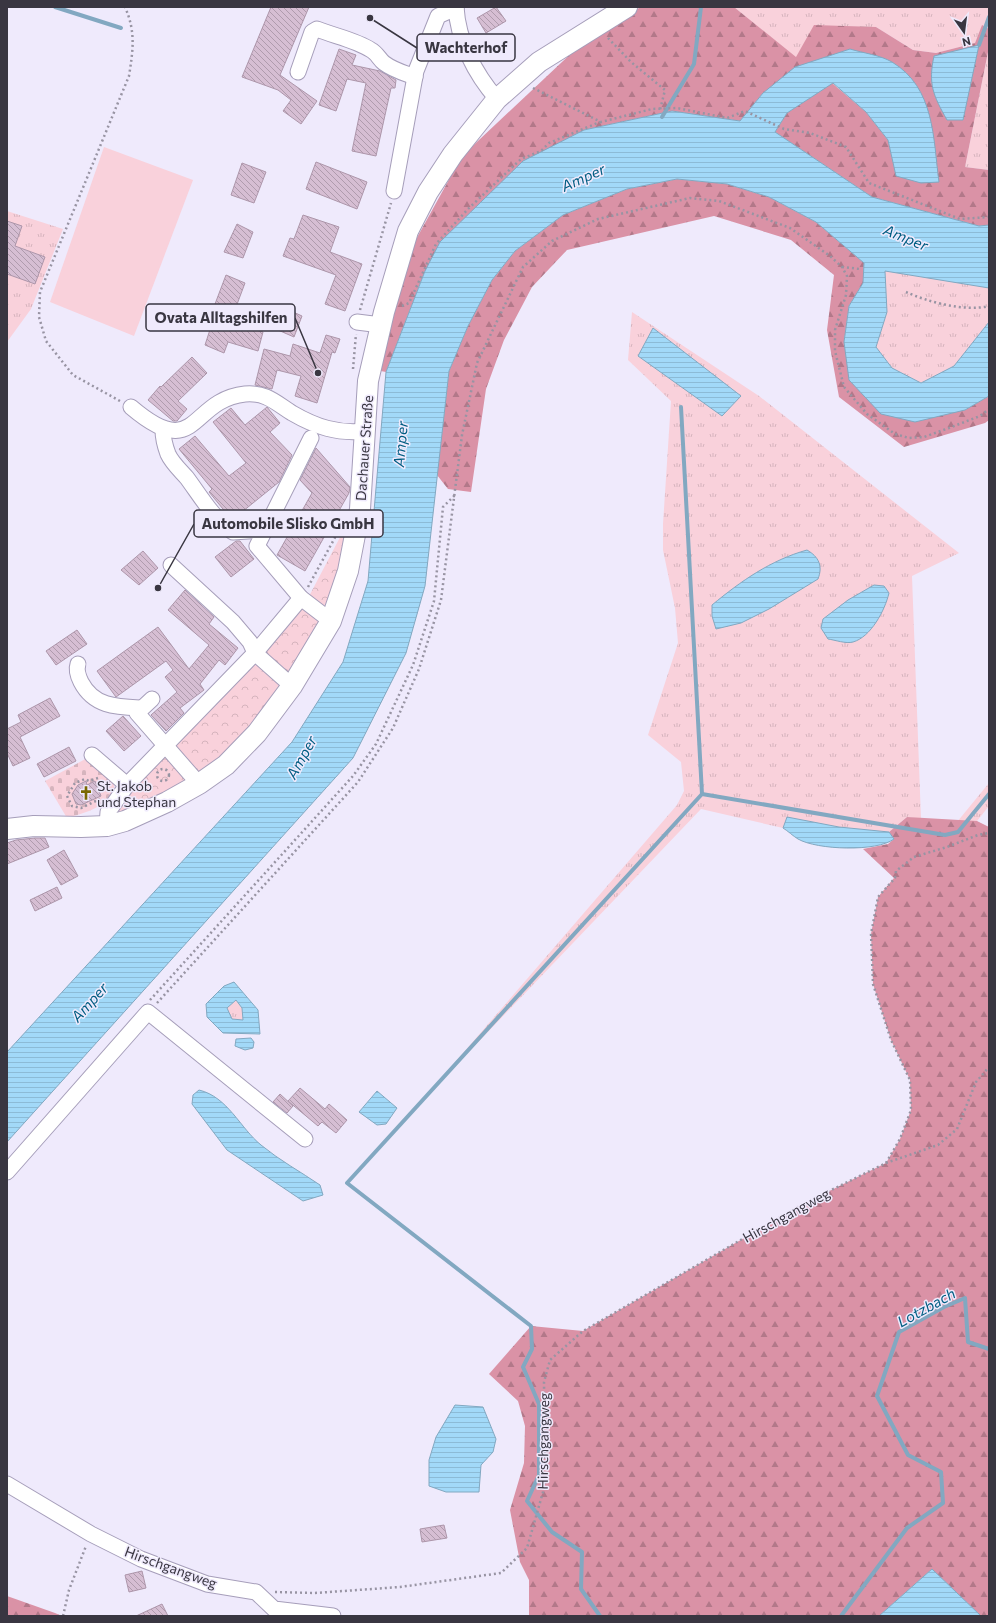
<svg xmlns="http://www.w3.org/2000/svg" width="996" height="1623" font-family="Commissioner,sans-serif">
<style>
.grass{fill:url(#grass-tufts)}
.forest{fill:url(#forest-firs)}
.cemetery{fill:url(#cemetery-stones);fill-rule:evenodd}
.park{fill:url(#park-crowns)}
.garden{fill:#f9d1db}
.water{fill:url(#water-rules);stroke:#82a8c1;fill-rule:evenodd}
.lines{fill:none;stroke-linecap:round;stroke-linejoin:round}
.stream{stroke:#82a8c1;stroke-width:4}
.building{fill:url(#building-back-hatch);stroke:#ad96aa}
.minor-casing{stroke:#a69eba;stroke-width:17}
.major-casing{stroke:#a69eba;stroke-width:22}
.path{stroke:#9894a3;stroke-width:2.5;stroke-dasharray:2 3;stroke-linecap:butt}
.minor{stroke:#fff;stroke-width:15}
.major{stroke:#fff;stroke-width:20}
.labels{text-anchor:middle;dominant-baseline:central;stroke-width:3;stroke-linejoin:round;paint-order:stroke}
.street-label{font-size:14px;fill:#393641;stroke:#efeafc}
.poi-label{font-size:14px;fill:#393641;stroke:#efeafc;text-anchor:start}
.water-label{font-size:15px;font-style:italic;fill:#005d82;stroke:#efeafc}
.leader{fill:none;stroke:#393641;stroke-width:1.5}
.callout-dot{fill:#393641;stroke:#efeafc;stroke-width:1.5}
.callout{fill:#efeafc;stroke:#393641;stroke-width:1.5}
.callout-label{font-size:15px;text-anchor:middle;font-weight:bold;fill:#393641}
</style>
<defs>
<pattern id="grass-tufts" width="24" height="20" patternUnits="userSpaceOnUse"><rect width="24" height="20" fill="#f9d1db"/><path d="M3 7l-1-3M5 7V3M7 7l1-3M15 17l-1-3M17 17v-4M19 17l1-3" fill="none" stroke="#d6b4bd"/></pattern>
<pattern id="forest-firs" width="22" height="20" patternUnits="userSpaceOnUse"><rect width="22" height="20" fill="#da92a6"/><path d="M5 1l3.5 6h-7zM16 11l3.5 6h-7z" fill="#b27889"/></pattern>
<pattern id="cemetery-stones" width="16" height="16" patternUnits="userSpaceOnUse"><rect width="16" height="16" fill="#f9d1db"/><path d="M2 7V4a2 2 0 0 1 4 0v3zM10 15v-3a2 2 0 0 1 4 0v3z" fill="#d6b4bd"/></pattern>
<pattern id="park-crowns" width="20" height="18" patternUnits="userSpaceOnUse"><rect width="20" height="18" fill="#f9d1db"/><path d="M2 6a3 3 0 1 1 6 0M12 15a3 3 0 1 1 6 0" fill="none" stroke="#d6b4bd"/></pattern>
<pattern id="water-rules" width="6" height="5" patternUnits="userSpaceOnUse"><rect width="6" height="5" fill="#a2d9f8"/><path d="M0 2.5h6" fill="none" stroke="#8cbbd6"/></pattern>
<pattern id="building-back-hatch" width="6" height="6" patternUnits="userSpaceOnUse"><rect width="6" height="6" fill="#d6bed3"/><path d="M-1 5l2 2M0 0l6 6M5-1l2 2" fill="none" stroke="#af9bad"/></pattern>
</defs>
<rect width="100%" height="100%" fill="#efeafc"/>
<g class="grass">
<path d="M734,7H989V29L982,26L975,43L936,53L913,50L876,27L796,58Z"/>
<path d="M989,47V170L965,167Z"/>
<path d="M7,211L63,229L31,309L7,342Z"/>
<path d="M885,271L989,288V322L954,366L921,383L892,368L876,347L887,312Z"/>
<path d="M632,312L759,396L959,553L912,576L921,819L907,817L889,832L839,827L787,817L783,828L701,809L420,1103L677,805L684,791L681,762L648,735L678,643L675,608L663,550V524L671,401L628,360Z"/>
<path d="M989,783V806L977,821L957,822Z"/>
<path d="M236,1000L242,1008L243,1020L232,1019L227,1008Z"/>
</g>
<g class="forest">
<path d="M641,7H734L796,57L814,25L876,27L913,50L936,53L975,43L982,25L989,29V47L965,167L989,170V225L979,226L872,197L775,132L787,113L832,83L866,112L888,140L897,176L891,62L763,93L740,121L672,111L584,130L425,271L386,372L375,370L414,243L462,156L596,30Z"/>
<path d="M677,179L727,184L769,197L816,222L864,263L863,283L849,306L844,342L850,380L965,410L989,396V420L985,423L904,447L839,397L827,330L834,275L791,240L714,216L567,250L532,287L504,340L486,389L471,492L448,489L437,475L449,371L468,326L492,280L515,251L563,215L627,189Z"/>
<path d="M907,817L977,821L989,827V1616H981L932,1569L879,1616H529V1580L520,1562L510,1510L524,1463L525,1426L518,1401L489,1374L531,1326L583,1331L803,1204L886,1163L900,1139L911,1110L910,1080L891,1040L873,984L871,934L878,897L894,878L863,849L888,844L894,839L889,832Z"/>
<path d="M7,1596L55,1613L62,1616H7Z"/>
</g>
<path class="cemetery" d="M89,757C97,764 110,774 114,785C115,789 113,793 110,796C99,810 83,813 67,818L45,781ZM86,781L87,785L95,781L96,785L102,782L106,790L100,793L101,796L81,805L76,804L72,794L79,788L77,785Z"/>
<path class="park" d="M348,522L352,525L324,616L287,681L251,728L220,759L194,778L123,812H118V805L306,602Z"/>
<path class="garden" d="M104,147L193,180L134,336L50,302Z"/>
<g class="water">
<path d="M979,45L963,120H947C933,95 928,84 934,56Z"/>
<path d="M850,49C863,53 880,55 892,62C935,88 933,138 939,182L921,183L896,176L888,140L866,112L833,83L787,113L775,132L872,197L979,226L989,225V288L885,271L887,312L876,347L892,368L921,383L954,366L989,322V396L965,410L915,422L881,414L849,380L844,342L849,306L863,283L864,263L816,222L769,197L727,184L677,179L627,189L563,215L515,251L492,280L468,326L449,371L425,586L406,653L353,758L7,1142V1052L292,742L343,662L368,581L386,372L425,271L440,242L523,161L584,130L672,111L740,121L763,93L795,67Z"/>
<path d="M653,328L741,396L722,416L638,356Z"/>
<path d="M807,550C819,557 823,566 818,579L769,609L741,623L716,629L712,616V605C741,581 771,560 807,550Z"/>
<path d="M874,585L884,586L889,593C885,610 871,637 853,642C846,644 835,640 828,639L821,628L823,619L848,600Z"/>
<path d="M787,817L839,827L889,832L894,839C877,852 817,850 798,839C793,836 788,831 783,828Z"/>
<path d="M234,982L258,1010L260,1034L223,1033L207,1017L206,1004L224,986ZM236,1000L242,1008L243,1020L232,1019L227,1008Z"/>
<path d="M251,1038L254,1042L253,1048L245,1050L235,1046L236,1039Z"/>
<path d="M199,1090C228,1097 240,1128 261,1145C279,1160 301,1172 320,1185L323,1195L303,1201L227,1150L192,1104L193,1095Z"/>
<path d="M377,1091L397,1108L386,1124L377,1125L359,1112Z"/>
<path d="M455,1405L483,1407L496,1439L493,1452L481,1465L479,1492H446L429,1486V1460L436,1437Z"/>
<path d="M932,1569L981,1616H879Z"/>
</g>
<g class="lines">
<g class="stream">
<path d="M55,7L121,28"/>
<path d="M979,45L989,17"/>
<path d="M662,117L694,64L701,7"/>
<path d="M681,407L702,794"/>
<path d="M600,1616L581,1589L582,1552L552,1532L527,1501L539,1475V1404L523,1367L532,1349L531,1326L347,1183L702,794L945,835L958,832L989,794"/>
<path d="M841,1616L907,1528L943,1503L941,1472L908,1455L877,1396L899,1332L944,1307L965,1298L968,1342L989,1349"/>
</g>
</g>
<g class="building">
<path d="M271,7H309L280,75L317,101L301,124L283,111L291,100L278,90L242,77Z"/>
<path d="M496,7L506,21L486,33L477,18Z"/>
<path d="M339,49L356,55L352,65L380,71L396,80L395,88H391L376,156L352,151L366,83L347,79L336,111L319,105Z"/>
<path d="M316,162L367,182L357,209L306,189Z"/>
<path d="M242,163L266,172L254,203L231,195Z"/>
<path d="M303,215L339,227L330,252L362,264L345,311L325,304L336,275L283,256L290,238L294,239Z"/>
<path d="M7,221L22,226L15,246L45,257L35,284L7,274Z"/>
<path d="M237,224L253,232L243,258L224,252Z"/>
<path d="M226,275L245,283L230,323L263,332L258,351L228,342L224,353L205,345L218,305L215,304Z"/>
<path d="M280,306L302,316L294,337L271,327Z"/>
<path d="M326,335L340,339L335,353L332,352L317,403L295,396L301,376L277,370L272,389L255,385L264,349L290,356L293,344L320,353Z"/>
<path d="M192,357L207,373L178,401L187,409L177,421H173L148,400L160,386L161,387Z"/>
<path d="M267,407L280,423L270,432L292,455L279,482L232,520L209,492L212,489L179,449L195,436L229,476L246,463L213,422L231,408L245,425Z"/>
<path d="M316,448L350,487L349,493L305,571L277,555L312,493L300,480Z"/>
<path d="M236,541H240L254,559L231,577L215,557Z"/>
<path d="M143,551L158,568L139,585L121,570Z"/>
<path d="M185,590L214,617L209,624L238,648L225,665L219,660L200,684L204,690L180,708L184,713L166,731L151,715L177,692L165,677L173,670L166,661L116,697L97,671L158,627L189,669L209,645L168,610Z"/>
<path d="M77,630L87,644L56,665L46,651Z"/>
<path d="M50,698L60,716L20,737L30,758L13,766L7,753V729L21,722L18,715Z"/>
<path d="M123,716L141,736L124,751L106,731Z"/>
<path d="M69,747L76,761L44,777L37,764Z"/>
<path d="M86,781L87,785L95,781L101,796L81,805L76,804L72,794L78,785Z"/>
<path d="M35,838H45L49,847L7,864V843L16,840Z"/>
<path d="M64,850L78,876L61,885L47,860Z"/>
<path d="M57,887L62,898L35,911L30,900Z"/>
<path d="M300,1088L325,1109L329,1104L347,1120L336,1133L322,1122L318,1126L288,1101Z"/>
<path d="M280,1094L293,1106L287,1113L273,1102Z"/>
<path d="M444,1525L447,1538L422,1542L420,1529Z"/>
<path d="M142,1571L146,1588L129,1592L125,1575Z"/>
<path d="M162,1604L168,1616H136Z"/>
</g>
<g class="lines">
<defs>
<g id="minor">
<path d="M456,7C458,41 475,74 497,99"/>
<path d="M298,72L312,32L317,29C334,36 356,40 371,50C377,53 379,59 384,63C393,70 404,73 415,77"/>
<path d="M394,191L416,71L438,16L456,8"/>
<path d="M357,322L381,325"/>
<path d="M131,407C198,464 189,400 245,394C266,392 276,403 292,413C316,427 338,434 365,431"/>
<path d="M163,430C163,438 165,446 168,454C172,463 181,471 187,478C201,497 213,518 233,532L266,530"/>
<path d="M311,438L257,546L301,598L331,621"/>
<path d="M171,565L233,622L250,642L255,653L292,686"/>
<path d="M78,664C76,670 78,676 81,682C94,707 117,707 142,708"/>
<path d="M152,699L137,713L199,784"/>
<path d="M92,755L127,785"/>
<path d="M107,826L108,812L127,785L255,653L301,598"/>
<path d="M7,1172L148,1012L305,1139"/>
<path d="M7,1484L91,1534L141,1559L207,1584L256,1592L274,1609L333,1616"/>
</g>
<path id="major" d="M7,829L34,826L81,827L107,826L125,821L167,802L199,784L226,765L257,733L292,686L331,621L348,571L360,509L368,381L384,312L408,231L428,192L453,154L497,99L539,62L627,7"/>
</defs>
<use href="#minor" class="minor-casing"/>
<use href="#major" class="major-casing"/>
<g class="path">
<path d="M608,38L631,62L665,90L660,110"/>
<path d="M533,88L601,122L652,109L677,108L727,118L745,111L784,129L810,133L846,147L869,183L960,219L989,217"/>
<path d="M842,267L860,269"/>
<path d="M906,292C928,302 965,312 989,306"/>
<path d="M402,306L409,303L436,244L468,209L521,159L541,151L549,143L600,122"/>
<path d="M360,310L391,203"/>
<path d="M353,369L356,334"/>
<path d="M120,401L73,375L46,341L39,317L40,292L129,76C133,50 136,32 125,7"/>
<path d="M308,587L338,532"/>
<circle cx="163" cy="775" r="6"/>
<path d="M98,778L89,781L85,779L75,783L67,796L72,806L81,808L100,799"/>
<path d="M150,1000L353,776L376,744L413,665L434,601L443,507L455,495"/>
<path d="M157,1003L358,782L393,728L419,669L441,600L462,435L477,363L523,267L552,241L598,219L690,198L719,201L790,228L830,256L842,267L847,276L846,295L835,330V351L844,387L867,414L895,434L909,438L924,437L949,428L980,416L989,409"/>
<path d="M886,1163L900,1139L911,1110L910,1080L891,1040L873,984L871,934L878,897L895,878L896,871L914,857L947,847L978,835L989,833"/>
<path d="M275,1592L315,1593L400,1587L501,1573L527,1548L545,1485L544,1382L550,1360L583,1331L803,1204L886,1163L938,1145L957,1129L976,1082L989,1067"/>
<path d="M63,1616L69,1590L86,1546"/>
</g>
<use href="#minor" class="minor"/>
<use href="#major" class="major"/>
</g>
<defs>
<symbol id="church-bare" viewBox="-9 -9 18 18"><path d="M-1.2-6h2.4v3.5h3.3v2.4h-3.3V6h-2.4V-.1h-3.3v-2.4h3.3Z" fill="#7a6800" stroke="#efeafc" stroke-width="2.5" paint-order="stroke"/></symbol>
</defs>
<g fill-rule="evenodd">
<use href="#church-bare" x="76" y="783" width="20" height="20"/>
</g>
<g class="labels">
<g class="street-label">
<text transform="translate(364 448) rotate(-86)">Dachauer Straße</text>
<text transform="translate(786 1215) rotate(-29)">Hirschgangweg</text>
<text transform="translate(543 1441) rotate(-89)">Hirschgangweg</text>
<text transform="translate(171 1567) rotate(20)">Hirschgangweg</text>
</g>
<g class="poi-label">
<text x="97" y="785">St. Jakob<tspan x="97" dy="16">und Stephan</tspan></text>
</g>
<g class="water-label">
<text transform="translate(583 177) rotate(-24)">Amper</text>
<text transform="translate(906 237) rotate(22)">Amper</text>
<text transform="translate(400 444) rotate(-85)">Amper</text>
<text transform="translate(301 757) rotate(-61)">Amper</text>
<text transform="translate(89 1002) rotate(-48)">Amper</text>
<text transform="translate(926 1307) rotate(-29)">Lotzbach</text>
</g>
</g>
<path class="leader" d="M370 18L417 48M318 373L295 318M158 588L194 524"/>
<g class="callout-dot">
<circle cx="370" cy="18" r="4"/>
<circle cx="318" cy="373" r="4"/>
<circle cx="158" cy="588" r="4"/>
</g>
<g class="callout">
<rect x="417" y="34" width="98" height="27" rx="4"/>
<rect x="146" y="304" width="149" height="27" rx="4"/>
<rect x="194" y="510" width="189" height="27" rx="4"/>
</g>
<g class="callout-label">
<text x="466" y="53">Wachterhof</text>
<text x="221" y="323">Ovata Alltagshilfen</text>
<text x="288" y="529">Automobile Slisko GmbH</text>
</g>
<rect width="996" height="1623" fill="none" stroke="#393641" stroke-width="16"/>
<g transform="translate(964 32) rotate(166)" stroke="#efeafc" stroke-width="3" paint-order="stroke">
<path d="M0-3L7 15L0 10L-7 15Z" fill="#393641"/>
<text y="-6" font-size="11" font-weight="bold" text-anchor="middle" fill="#393641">N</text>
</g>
</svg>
